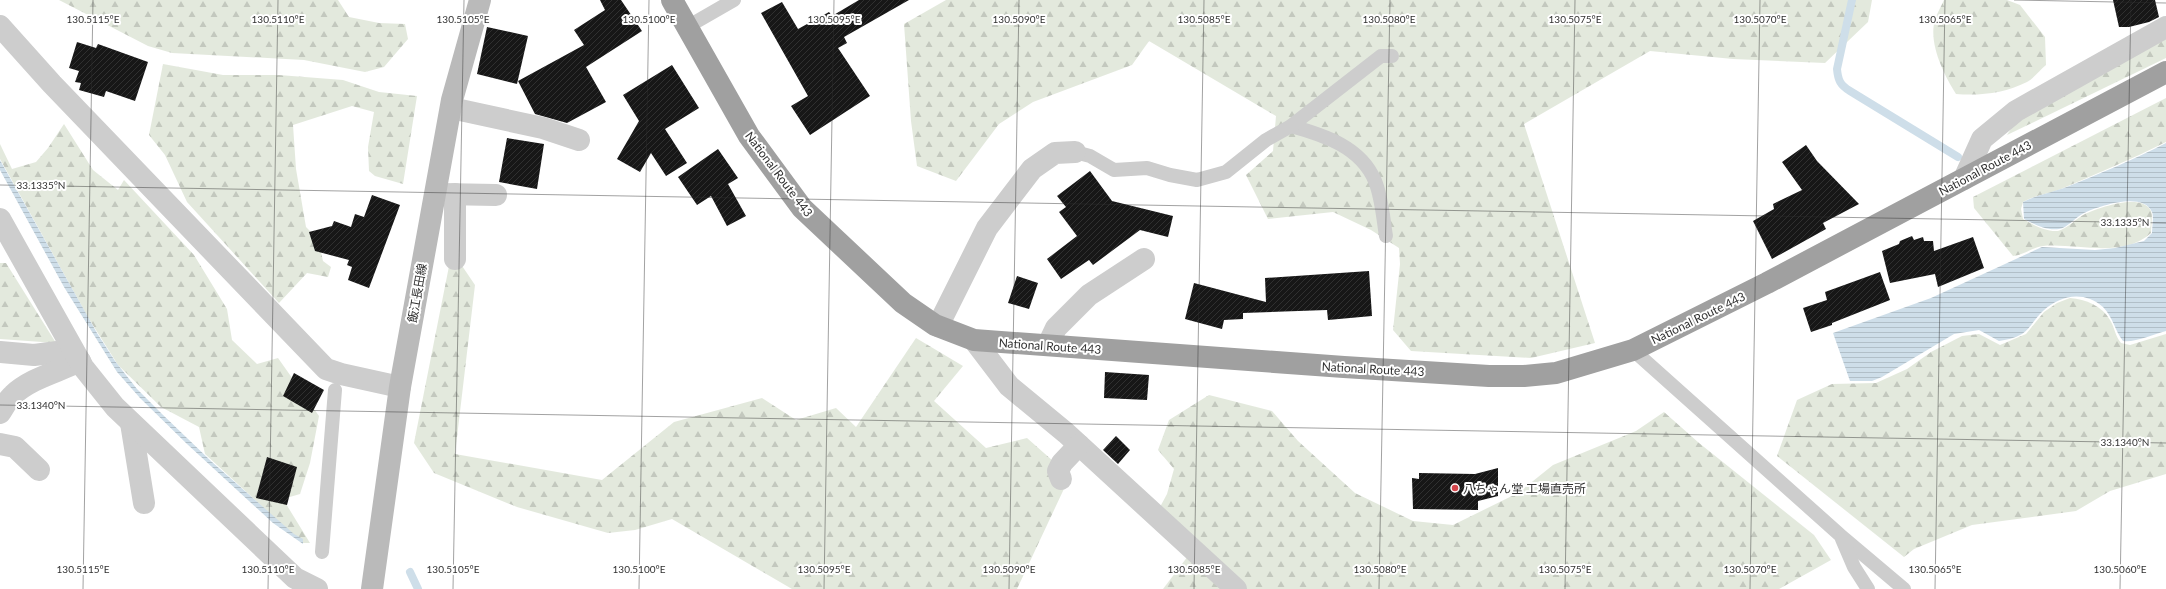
<svg xmlns="http://www.w3.org/2000/svg" width="2166" height="589" font-family="Lato,'Noto Sans JP',sans-serif">
<style>
.forest{fill:url(#forest-firs)}
.water{fill:url(#water-rules)}
.lines{fill:none;stroke-linecap:round;stroke-linejoin:round}
.stream{stroke:#cedee9;stroke-width:8}
.building{fill:url(#building-hatch)}
.service{stroke:#cdcdcd;stroke-width:14}
.minor{stroke:#cdcdcd;stroke-width:22}
.tertiary{stroke:#cdcdcd;stroke-width:22}
.secondary{stroke:#bababa;stroke-width:22}
.trunk{stroke:#a0a0a0;stroke-width:22}
.ticks{fill:none;stroke:#303030;stroke-width:1;stroke-opacity:0.45}
.poi-dot{fill:#d4454b;stroke:#fff;stroke-width:1.5}
.labels{text-anchor:middle;dominant-baseline:central;stroke-width:4;stroke-linejoin:round;paint-order:stroke}
.street-label{font-size:12px;fill:#303030;stroke:#fff}
.poi-label{font-size:12px;fill:#303030;stroke:#fff;text-anchor:start}
.ticks-label{font-size:10px;text-anchor:middle;fill:#303030;stroke:#fff;stroke-width:4;stroke-linejoin:round;paint-order:stroke}
</style>
<defs>
<pattern id="forest-firs" width="22" height="20" patternUnits="userSpaceOnUse"><rect width="22" height="20" fill="#e3e9dd"/><path d="M5 1l3.5 6h-7zM16 11l3.5 6h-7z" fill="#c3c8be"/></pattern>
<pattern id="water-rules" width="6" height="5" patternUnits="userSpaceOnUse"><rect width="6" height="5" fill="#cedee9"/><path d="M0 2.5h6" fill="none" stroke="#b1bfc8"/></pattern>
<pattern id="building-hatch" width="6" height="6" patternUnits="userSpaceOnUse"><rect width="6" height="6" fill="#171717"/><path d="M-1 1l2-2M0 6l6-6M5 7l2-2" fill="none" stroke="#303030"/></pattern>
</defs>
<rect width="100%" height="100%" fill="#fff"/>
<g class="forest">
<path d="M59,0H338L349,17L379,23L405,24L408,39L384,67L365,72L304,60L172,53L148,46Z"/>
<path d="M946,0H1872L1868,22L1825,63L1733,59L1650,51L1524,124L1595,343L1531,358L1411,351L1393,330L1400,264L1399,248L1371,230L1333,212L1268,219L1246,175L1273,151L1276,116L1149,41L1132,65L1033,102L999,124L956,181L917,166L911,121L904,24Z"/>
<path d="M1944,0H2007L2020,5L2045,37L2046,65C2040,70 2034,78 2027,82C2005,93 1981,96 1956,94C1944,75 1928,43 1935,20C1937,13 1941,7 1944,0Z"/>
<path d="M2166,32V58L2007,135L2020,115Z"/>
<path d="M163,64L223,75H279L343,80L379,92L417,96L403,184L375,176L369,171L368,147L374,112L352,106L293,125L296,169L306,227L318,239L323,261L331,267L328,277L307,273L279,303L187,202L165,155L149,135Z"/>
<path d="M2166,98V142C2132,159 2096,174 2061,189C2048,194 2035,195 2023,202L2021,209L2023,219C2033,225 2046,232 2058,231C2067,229 2077,218 2085,214C2098,208 2142,192 2151,211C2153,217 2151,226 2151,233C2122,259 2078,243 2043,246C2033,247 2024,255 2013,256L1974,208L1973,197Z"/>
<path d="M64,124L93,170L118,190L124,180L194,255L227,309L232,340L257,364L278,358L319,416L310,463L300,494L283,499L310,543H302L205,454L199,427L161,407L118,365L89,319L0,159V144L12,169L36,162L48,148Z"/>
<path d="M452,251L475,285L455,454L602,480L674,422L762,398L796,420L836,408L856,427L916,338L963,366L934,401L986,448L1027,438L1070,476L1017,589H792L672,519L635,530L608,533L517,507L434,473L414,443Z"/>
<path d="M0,263H6L56,343L0,339Z"/>
<path d="M2070,298C2086,299 2102,306 2110,320C2115,328 2115,336 2121,343L2130,345L2166,334V474L2110,491L2076,511L1972,525L1914,549L1904,557L1777,456L1797,400L1832,384L1876,383L1907,369L1931,352L1962,336L1979,334L2000,345L2026,334L2044,312L2057,303Z"/>
<path d="M1209,395L1272,411L1298,441L1355,493L1413,521L1453,525L1518,493L1553,465L1636,431L1664,412L1699,443L1814,535L1831,560L1779,589H1247L1160,507L1167,494L1174,469L1158,450L1169,420Z"/>
<path d="M1188,556L1226,589H1163Z"/>
</g>
<g class="water">
<path d="M2166,143V331C2154,334 2134,343 2123,341C2115,331 2113,317 2103,307C2084,290 2060,295 2043,311C2035,318 2030,329 2022,334C2015,338 2006,340 1999,341L1979,330L1954,334L1882,377L1872,381H1850L1833,333L1931,298L2042,247L2095,250L2115,248L2144,241L2152,233C2152,227 2154,217 2152,212C2143,191 2099,206 2084,213C2076,217 2067,228 2059,229C2047,231 2034,224 2024,219L2023,202C2036,195 2050,193 2064,188C2099,174 2133,160 2166,143Z"/>
<path d="M0,160L97,333L115,361L137,389L162,414L212,462L294,534L303,539V544L273,523L187,444L140,398L117,372L64,287L0,170Z"/>
</g>
<g class="lines">
<g class="stream">
<path d="M1852,0L1837,69C1838,80 1840,85 1850,91L1958,157"/>
<path d="M410,572L418,589"/>
</g>
</g>
<g class="building">
<path d="M600,0H621L642,31L586,67L606,102L567,123L535,114L518,81L584,45L574,30L605,10Z"/>
<path d="M859,0H909L844,37L847,43L838,48L870,96L810,135L791,106L808,96L761,13L782,2L798,29L829,12L832,16Z"/>
<path d="M2113,0H2155L2159,17L2149,22L2129,27H2119Z"/>
<path d="M487,27L528,36L517,84L477,74Z"/>
<path d="M77,42L96,48L98,44L148,62L135,101L106,91L104,97L79,90L81,83L75,82L79,71L69,68Z"/>
<path d="M672,65L699,108L665,129L687,163L666,176L651,153L640,172L617,159L639,121L623,95Z"/>
<path d="M507,138L544,144L537,189L499,182Z"/>
<path d="M1806,145L1817,161L1859,204L1823,223L1826,229L1772,259L1753,221L1774,209L1773,204L1802,190L1782,162Z"/>
<path d="M718,149L738,178L728,184L746,216L727,226L711,196L697,205L678,177Z"/>
<path d="M1090,171L1112,201L1173,216L1168,237L1140,230L1093,265L1089,260L1061,279L1047,259L1077,236L1059,212L1066,207L1057,196Z"/>
<path d="M372,195L400,205L369,288L348,280L352,267L347,265L349,260L315,251L309,232L332,226L334,221L351,227L355,214L364,217Z"/>
<path d="M1912,236L1914,240L1923,237L1924,241H1933L1934,251L1973,237L1984,268L1938,287L1935,274L1890,283L1882,251L1899,244L1900,241Z"/>
<path d="M1369,271L1372,316L1328,320L1327,310L1243,313V319L1224,320L1222,329L1185,319L1194,283L1266,302L1265,278Z"/>
<path d="M1880,272L1890,300L1832,323V325L1811,332L1803,308L1827,300L1825,292Z"/>
<path d="M1017,276L1038,283L1029,309L1008,303Z"/>
<path d="M1105,372L1149,375L1147,400L1104,398Z"/>
<path d="M294,373L324,390L312,413L283,396Z"/>
<path d="M1116,436L1130,450L1118,464L1103,450Z"/>
<path d="M267,457L297,467L287,505L256,498Z"/>
<path d="M1498,468V496L1478,501V510L1413,509L1412,478L1419,479V473L1475,474Z"/>
</g>
<g class="lines">
<g class="service">
<path d="M687,27L734,0"/>
<path d="M1291,126C1324,135 1361,147 1375,181C1382,198 1383,218 1386,236"/>
<path d="M1075,152L1090,156L1114,170L1147,168L1170,175L1197,180L1226,172L1266,140L1291,126L1381,56H1392"/>
<path d="M1633,350L1840,535L1904,589"/>
<path d="M1842,539L1854,567L1868,589"/>
<path d="M322,552L335,390"/>
</g>
<g class="minor">
<path d="M0,26L52,84L326,369L341,374L400,387"/>
<path d="M451,108L543,128L579,140"/>
<path d="M1964,179L1982,139L2016,111L2166,27"/>
<path d="M441,194L496,195"/>
<path d="M455,259V194"/>
<path d="M938,326L987,228L1032,169L1055,153L1075,152"/>
<path d="M974,340L1009,386L1066,433L1236,589"/>
<path d="M1048,345L1056,328L1089,295L1144,259"/>
<path d="M0,352L34,355L73,350"/>
<path d="M0,413C4,407 8,399 13,395C31,378 58,372 80,361"/>
<path d="M131,423L144,503"/>
<path d="M0,444L15,447L39,470"/>
<path d="M1061,479L1058,471L1062,463L1079,445"/>
</g>
<path class="tertiary" d="M0,219L83,367L115,407L295,578L317,589"/>
<path class="secondary" d="M372,589L400,387L452,100L480,0"/>
<path class="trunk" d="M672,0L749,136L802,208L903,303L935,325L974,340L1344,367L1489,376H1524L1556,373L1633,350L1767,283L2166,72"/>
</g>
<path class="ticks" d="M2014,0L2166,3M0,185L2166,223M0,405L2166,443M83,589L93,0M268,589L278,0M453,589L464,0M639,589L649,0M824,589L834,0M1009,589L1019,0M1194,589L1204,0M1379,589L1390,0M1565,589L1575,0M1750,589L1760,0M1935,589L1945,0M2120,589L2131,0"/>
<circle class="poi-dot" cx="1455" cy="488" r="4"/>
<g class="labels">
<g class="street-label">
<text transform="translate(1985 168) rotate(-28)">National Route 443</text>
<text transform="translate(779 174) rotate(53)">National Route 443</text>
<text transform="translate(417 293) rotate(-80)">飯江長田線</text>
<text transform="translate(1698 318) rotate(-26)">National Route 443</text>
<text transform="translate(1050 346) rotate(4)">National Route 443</text>
<text transform="translate(1373 369) rotate(3)">National Route 443</text>
</g>
<g class="poi-label">
<text x="1463" y="488">八ちゃん堂 工場直売所</text>
</g>
</g>
<g class="ticks-label">
<text x="93" y="23">130.5115°E</text>
<text x="278" y="23">130.5110°E</text>
<text x="463" y="23">130.5105°E</text>
<text x="649" y="23">130.5100°E</text>
<text x="834" y="23">130.5095°E</text>
<text x="1019" y="23">130.5090°E</text>
<text x="1204" y="23">130.5085°E</text>
<text x="1389" y="23">130.5080°E</text>
<text x="1575" y="23">130.5075°E</text>
<text x="1760" y="23">130.5070°E</text>
<text x="1945" y="23">130.5065°E</text>
<text x="41" y="189">33.1335°N</text>
<text x="2125" y="226">33.1335°N</text>
<text x="41" y="409">33.1340°N</text>
<text x="2125" y="446">33.1340°N</text>
<text x="83" y="573">130.5115°E</text>
<text x="268" y="573">130.5110°E</text>
<text x="453" y="573">130.5105°E</text>
<text x="639" y="573">130.5100°E</text>
<text x="824" y="573">130.5095°E</text>
<text x="1009" y="573">130.5090°E</text>
<text x="1194" y="573">130.5085°E</text>
<text x="1380" y="573">130.5080°E</text>
<text x="1565" y="573">130.5075°E</text>
<text x="1750" y="573">130.5070°E</text>
<text x="1935" y="573">130.5065°E</text>
<text x="2120" y="573">130.5060°E</text>
</g>
</svg>
